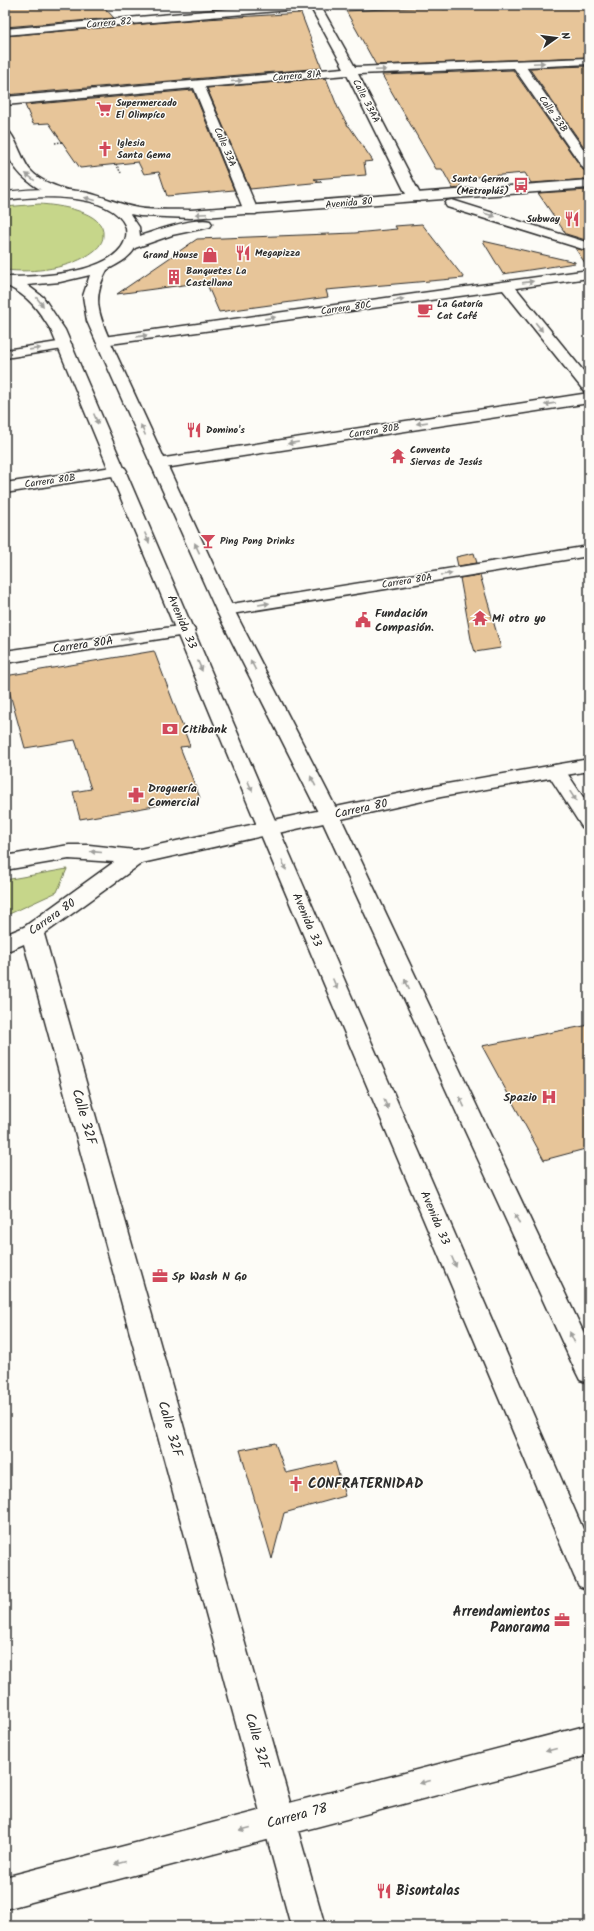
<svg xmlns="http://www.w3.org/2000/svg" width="594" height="1931" font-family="Kalam,sans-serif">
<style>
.green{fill:#c6d68a;stroke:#78805a}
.building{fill:#e7c599;stroke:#2b2b2b}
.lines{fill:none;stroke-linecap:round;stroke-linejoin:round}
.minor-casing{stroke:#2b2b2b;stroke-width:3}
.tertiary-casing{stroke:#2b2b2b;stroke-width:3}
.primary-casing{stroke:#2b2b2b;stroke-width:3}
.path{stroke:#2b2b2b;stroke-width:1.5;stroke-dasharray:1.5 1.5;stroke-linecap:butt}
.minor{fill:#fdfcf7;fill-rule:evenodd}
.tertiary{fill:#fdfcf7;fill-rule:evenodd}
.primary{fill:#fdfcf7;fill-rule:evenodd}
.oneway{fill:#9e9e9b}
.labels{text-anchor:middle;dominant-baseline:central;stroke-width:3;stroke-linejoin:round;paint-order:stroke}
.far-street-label{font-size:10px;fill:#2b2b2b;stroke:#fdfcf7}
.far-poi-label{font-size:10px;font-weight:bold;fill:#2b2b2b;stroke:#fdfcf7;text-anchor:start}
.poi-label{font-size:12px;font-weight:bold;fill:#2b2b2b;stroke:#fdfcf7;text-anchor:start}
.street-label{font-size:12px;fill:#2b2b2b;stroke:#fdfcf7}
.near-street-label{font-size:14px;fill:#2b2b2b;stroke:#fdfcf7}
.near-poi-label{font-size:14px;font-weight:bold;fill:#2b2b2b;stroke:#fdfcf7;text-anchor:start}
</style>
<rect width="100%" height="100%" fill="#fdfcf7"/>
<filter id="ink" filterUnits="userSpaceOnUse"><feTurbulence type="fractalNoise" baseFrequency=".025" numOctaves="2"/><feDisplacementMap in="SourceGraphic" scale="8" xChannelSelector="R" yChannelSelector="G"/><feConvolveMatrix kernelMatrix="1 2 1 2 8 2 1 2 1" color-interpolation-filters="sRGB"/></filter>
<g filter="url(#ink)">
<g class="green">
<path d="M39,204C57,205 106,211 103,236C103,242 98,248 94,251C71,269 33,273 5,270V207Z"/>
<path d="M67,869L57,892L5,916V880Z"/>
</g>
<g class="building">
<path d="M5,5H102L114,18L5,27Z"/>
<path d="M484,5L522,7L589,5V57L376,65L346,11L423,7H441L443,9Z"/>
<path d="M301,13L322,68L5,95V36L190,20Z"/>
<path d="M589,66V154L529,68Z"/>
<path d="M513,70L583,170L589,171V179L531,183L525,173L465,178L458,188L453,189L442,169H436L382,75Z"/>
<path d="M326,78L338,108L348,126H349L373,161L364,162L366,175L314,179L322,182L250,189L207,88Z"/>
<path d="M193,90L234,190L167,196L159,172L144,174L138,162L80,168L49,123L33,124L25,105Z"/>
<path d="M589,190V241L566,234L538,193Z"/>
<path d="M422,224L464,278L326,290L328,297L219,312L206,282L117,294L197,239L355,233L397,229L395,226Z"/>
<path d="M483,241L575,262V263L503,274Z"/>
<path d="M575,248L589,252V269Z"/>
<path d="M474,553L477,563L458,566L456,557Z"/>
<path d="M480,575L501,648L475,652L471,639L460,578Z"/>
<path d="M154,651L190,746L180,747L200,798L80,819L73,792L91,789L75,740L25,748L5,676Z"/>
<path d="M589,1025V1148L544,1160L482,1046Z"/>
<path d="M275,1443L286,1473L335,1462L345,1496L284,1513L272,1559L240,1450Z"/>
</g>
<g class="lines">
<defs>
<g id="minor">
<path d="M273,5H320L355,67L589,58V64L526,67L589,157V170L584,169L514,68L358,74L422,198L420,201H410L408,198L347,75L205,87L258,211L256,214H246L244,211L194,88L5,105V97L344,68L311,8L5,35V29Z"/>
<path d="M452,200L589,243V251L447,207L445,204L447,201Z"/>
<path d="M589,270V278L516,288L589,378V393L584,391L503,290L103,345L98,344L96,341L98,338L103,337Z"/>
<path d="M65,341L70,342L72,345L70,348L5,358V350Z"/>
<path d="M589,393V403L158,469L152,467L150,464L152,461L158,459Z"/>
<path d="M119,466L125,468L127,471L125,474L5,493V483Z"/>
<path d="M589,546V556L225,615L219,614L216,610L219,606L225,605Z"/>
<path d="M186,625L192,626L195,630L192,634L5,663V651Z"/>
<path d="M556,765L563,767L589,806V829L582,827L546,771L549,767Z"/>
<path d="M269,821L276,823L279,828L276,833L142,863L44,934L325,1926H291L24,944L5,952V935L24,927L114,862L69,859L5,870V856L69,845H89L135,850Z"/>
</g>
<g id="tertiary">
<path d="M5,129C15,132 22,162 31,171C41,182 56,186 70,191L72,194L70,197C62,199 56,195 49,193C28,185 12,169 5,148C4,142 5,135 5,129Z"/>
<path d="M589,759V771L441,797L269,835L262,833L259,828L262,823L269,821L441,785Z"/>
<path d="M589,1725V1755L5,1909V1877Z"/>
</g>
<path id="primary" d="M589,180V188L191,218L140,216L130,214L139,227L140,236C155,231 195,217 210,221L212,224L210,227L172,235L135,248C129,259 117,264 107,270C92,298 98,313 110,341L234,610L340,816L589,1344V1383L580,1380L576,1372L320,816L216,610L87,321L83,296L90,275L60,282L27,285L43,297L65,330L268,804L589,1543V1590L579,1586L574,1576L248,804L51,330C37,308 29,296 5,285V278L8,277C38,277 101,274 121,248C126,241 128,233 125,225C109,191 36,196 5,200V192C33,189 61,187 88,193C105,197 121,205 138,208C155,211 174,209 191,210Z"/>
</defs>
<use href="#minor" class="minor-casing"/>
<use href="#tertiary" class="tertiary-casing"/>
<use href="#primary" class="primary-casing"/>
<g class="path">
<path d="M55,143L62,142"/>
<path d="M116,164L121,173"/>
</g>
<use href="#minor" class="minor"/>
<use href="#tertiary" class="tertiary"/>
<use href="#primary" class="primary"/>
</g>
<defs><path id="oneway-solid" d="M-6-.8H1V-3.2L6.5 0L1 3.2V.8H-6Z"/></defs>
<g class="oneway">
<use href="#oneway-solid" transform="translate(539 63) rotate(-2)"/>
<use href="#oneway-solid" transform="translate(381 70) rotate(-3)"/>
<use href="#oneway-solid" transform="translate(237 81) rotate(-5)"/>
<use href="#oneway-solid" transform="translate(30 177) rotate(-143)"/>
<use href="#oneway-solid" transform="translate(90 199) rotate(-165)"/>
<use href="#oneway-solid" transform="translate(201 214) rotate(177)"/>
<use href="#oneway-solid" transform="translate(490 215) rotate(18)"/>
<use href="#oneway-solid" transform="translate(528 282) rotate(-8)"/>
<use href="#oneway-solid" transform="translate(399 300) rotate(-8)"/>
<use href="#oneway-solid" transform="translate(40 302) rotate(52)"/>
<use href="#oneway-solid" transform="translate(270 318) rotate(-8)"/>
<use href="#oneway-solid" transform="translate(539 327) rotate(51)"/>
<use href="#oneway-solid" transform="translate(142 336) rotate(-8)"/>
<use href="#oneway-solid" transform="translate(35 349) rotate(-8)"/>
<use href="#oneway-solid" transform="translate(550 404) rotate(171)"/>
<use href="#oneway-solid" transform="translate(96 419) rotate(67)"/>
<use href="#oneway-solid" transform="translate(422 423) rotate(171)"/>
<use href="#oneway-solid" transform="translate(143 430) rotate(-114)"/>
<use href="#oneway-solid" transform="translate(293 443) rotate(171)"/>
<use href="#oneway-solid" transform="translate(147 538) rotate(67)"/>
<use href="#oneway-solid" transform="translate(197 548) rotate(-115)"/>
<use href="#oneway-solid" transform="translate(447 574) rotate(-9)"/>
<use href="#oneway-solid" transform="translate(264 604) rotate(-9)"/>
<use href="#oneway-solid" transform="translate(127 639) rotate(-8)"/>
<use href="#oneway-solid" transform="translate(253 665) rotate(-117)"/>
<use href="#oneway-solid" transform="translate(200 666) rotate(67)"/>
<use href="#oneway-solid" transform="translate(313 781) rotate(-117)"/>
<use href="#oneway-solid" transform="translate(250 786) rotate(67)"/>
<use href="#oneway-solid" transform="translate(573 796) rotate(57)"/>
<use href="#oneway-solid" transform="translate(96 852) rotate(-175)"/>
<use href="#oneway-solid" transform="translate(284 865) rotate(67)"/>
<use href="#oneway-solid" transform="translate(335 984) rotate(67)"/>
<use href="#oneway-solid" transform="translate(407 984) rotate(-115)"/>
<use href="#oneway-solid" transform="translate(462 1102) rotate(-115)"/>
<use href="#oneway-solid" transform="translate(386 1104) rotate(67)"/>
<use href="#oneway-solid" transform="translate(517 1219) rotate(-115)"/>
<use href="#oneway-solid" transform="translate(454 1262) rotate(67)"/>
<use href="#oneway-solid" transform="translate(572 1337) rotate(-115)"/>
<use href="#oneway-solid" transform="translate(551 1750) rotate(165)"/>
<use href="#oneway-solid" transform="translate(425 1782) rotate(165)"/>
<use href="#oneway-solid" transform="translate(245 1829) rotate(165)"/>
<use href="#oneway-solid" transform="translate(120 1863) rotate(165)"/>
</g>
</g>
<defs>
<symbol id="supermarket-bare" viewBox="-9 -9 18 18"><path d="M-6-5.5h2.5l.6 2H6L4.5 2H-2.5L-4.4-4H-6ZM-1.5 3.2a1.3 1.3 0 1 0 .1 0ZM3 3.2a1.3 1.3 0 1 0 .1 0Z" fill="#d1495b" stroke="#fdfcf7" stroke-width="2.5" paint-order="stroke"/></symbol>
<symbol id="church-bare" viewBox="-9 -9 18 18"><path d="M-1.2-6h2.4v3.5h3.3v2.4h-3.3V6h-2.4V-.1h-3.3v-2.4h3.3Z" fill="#d1495b" stroke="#fdfcf7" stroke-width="2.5" paint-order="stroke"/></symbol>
<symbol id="bus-bare" viewBox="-9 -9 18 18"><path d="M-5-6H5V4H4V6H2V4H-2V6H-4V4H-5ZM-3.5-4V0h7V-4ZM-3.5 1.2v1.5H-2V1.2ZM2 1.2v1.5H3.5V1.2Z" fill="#d1495b" stroke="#fdfcf7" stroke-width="2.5" paint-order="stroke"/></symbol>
<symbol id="restaurant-bare" viewBox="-9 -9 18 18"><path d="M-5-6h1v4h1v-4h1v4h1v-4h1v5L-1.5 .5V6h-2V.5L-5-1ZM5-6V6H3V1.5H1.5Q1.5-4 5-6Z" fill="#d1495b" stroke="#fdfcf7" stroke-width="2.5" paint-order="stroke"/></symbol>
<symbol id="shop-bare" viewBox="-9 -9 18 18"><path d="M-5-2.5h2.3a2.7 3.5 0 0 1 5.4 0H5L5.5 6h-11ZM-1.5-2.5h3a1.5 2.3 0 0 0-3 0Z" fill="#d1495b" stroke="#fdfcf7" stroke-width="2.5" paint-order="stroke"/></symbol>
<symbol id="building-bare" viewBox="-9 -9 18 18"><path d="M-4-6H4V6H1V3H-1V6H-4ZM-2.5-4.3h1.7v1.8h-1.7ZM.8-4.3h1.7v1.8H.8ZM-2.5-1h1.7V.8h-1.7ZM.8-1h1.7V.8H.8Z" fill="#d1495b" stroke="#fdfcf7" stroke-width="2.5" paint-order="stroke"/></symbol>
<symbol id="cafe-bare" viewBox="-9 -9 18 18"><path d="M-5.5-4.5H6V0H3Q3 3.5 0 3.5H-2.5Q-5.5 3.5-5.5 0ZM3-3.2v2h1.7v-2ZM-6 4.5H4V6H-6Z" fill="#d1495b" stroke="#fdfcf7" stroke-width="2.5" paint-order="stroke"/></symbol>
<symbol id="temple-bare" viewBox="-9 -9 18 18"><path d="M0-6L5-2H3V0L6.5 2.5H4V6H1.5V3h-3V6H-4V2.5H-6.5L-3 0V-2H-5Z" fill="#d1495b" stroke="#fdfcf7" stroke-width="2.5" paint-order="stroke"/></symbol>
<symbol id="bar-bare" viewBox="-9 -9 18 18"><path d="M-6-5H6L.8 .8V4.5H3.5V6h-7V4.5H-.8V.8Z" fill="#d1495b" stroke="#fdfcf7" stroke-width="2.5" paint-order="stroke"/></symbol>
<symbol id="civic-bare" viewBox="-9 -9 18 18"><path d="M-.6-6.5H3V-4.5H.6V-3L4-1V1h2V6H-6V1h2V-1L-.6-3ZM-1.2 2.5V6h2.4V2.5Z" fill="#d1495b" stroke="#fdfcf7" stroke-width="2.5" paint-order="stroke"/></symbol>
<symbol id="bank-bare" viewBox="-9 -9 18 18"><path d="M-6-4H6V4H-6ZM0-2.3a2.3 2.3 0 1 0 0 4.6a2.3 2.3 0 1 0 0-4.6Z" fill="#d1495b" stroke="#fdfcf7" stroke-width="2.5" paint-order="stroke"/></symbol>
<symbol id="pharmacy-bare" viewBox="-9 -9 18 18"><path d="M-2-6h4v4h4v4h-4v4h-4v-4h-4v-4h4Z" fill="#d1495b" stroke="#fdfcf7" stroke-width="2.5" paint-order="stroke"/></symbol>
<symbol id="hospital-bare" viewBox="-9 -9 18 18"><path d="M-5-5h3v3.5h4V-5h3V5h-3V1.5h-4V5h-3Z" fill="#d1495b" stroke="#fdfcf7" stroke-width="2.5" paint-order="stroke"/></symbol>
<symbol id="office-bare" viewBox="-9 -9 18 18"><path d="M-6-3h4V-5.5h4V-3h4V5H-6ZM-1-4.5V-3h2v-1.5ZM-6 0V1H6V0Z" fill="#d1495b" stroke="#fdfcf7" stroke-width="2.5" paint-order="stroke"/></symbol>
</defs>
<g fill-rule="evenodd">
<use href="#supermarket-bare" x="93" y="98" width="22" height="22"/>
<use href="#church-bare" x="94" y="138" width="22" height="22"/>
<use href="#bus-bare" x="510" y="174" width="22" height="22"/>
<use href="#restaurant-bare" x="561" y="208" width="22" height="22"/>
<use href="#restaurant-bare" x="232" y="242" width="22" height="22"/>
<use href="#shop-bare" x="199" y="244" width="22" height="22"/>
<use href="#building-bare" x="163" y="266" width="22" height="22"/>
<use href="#cafe-bare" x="414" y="299" width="22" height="22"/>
<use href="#restaurant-bare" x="183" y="419" width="22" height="22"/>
<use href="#temple-bare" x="387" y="445" width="22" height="22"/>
<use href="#bar-bare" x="197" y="530" width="22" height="22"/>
<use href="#temple-bare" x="469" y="607" width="22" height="22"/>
<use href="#civic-bare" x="352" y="609" width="22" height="22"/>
<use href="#bank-bare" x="159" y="718" width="22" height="22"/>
<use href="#pharmacy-bare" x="125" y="784" width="22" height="22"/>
<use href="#hospital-bare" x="538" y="1086" width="22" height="22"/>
<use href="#office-bare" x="149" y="1265" width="22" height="22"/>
<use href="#church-bare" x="285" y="1473" width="22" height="22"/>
<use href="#office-bare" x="551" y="1609" width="22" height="22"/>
<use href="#restaurant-bare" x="373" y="1880" width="22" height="22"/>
</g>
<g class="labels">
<g class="far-street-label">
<text transform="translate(109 23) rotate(-5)">Carrera 82</text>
<text transform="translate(297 76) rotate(-5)">Carrera 81A</text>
<text transform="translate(366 101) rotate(63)">Calle 33AA</text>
<text transform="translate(553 114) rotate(55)">Calle 33B</text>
<text transform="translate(225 147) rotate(67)">Calle 33A</text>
<text transform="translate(349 203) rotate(-5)">Avenida 80</text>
<text transform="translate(346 308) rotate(-8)">Carrera 80C</text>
<text transform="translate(374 431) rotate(-9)">Carrera 80B</text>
<text transform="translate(50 481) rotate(-8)">Carrera 80B</text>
<text transform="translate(407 581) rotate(-9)">Carrera 80A</text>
</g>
<g class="far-poi-label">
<text x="116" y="103">Supermercado<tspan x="116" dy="12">El Olimpíco</tspan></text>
<text x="117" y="143">Iglesia<tspan x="117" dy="12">Santa Gema</tspan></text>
<text x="509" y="179" text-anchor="end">Santa Germa<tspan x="509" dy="12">(Metroplús)</tspan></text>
<text x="560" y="219" text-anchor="end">Subway</text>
<text x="255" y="253">Megapizza</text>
<text x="198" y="255" text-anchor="end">Grand House</text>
<text x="186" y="271">Banquetes La<tspan x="186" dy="12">Castellana</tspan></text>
<text x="437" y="304">La Gatoría<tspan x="437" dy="12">Cat Café</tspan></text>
<text x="206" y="430">Domino's</text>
<text x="410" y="450">Convento<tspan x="410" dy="12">Siervas de Jesús</tspan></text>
<text x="220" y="541">Ping Pong Drinks</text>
</g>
<g class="poi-label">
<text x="375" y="613">Fundación<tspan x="375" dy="14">Compasión.</tspan></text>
<text x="492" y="618">Mi otro yo</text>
<text x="182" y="729">Citibank</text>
<text x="148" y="788">Droguería<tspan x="148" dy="14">Comercial</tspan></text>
<text x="537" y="1097" text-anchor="end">Spazio</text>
<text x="172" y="1276">Sp Wash N Go</text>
</g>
<g class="street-label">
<text transform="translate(182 622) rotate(67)">Avenida 33</text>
<text transform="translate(83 645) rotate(-8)">Carrera 80A</text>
<text transform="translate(361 809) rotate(-12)">Carrera 80</text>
<text transform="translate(52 917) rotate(-35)">Carrera 80</text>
<text transform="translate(307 920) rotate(67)">Avenida 33</text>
<text transform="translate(435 1218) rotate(67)">Avenida 33</text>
</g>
<g class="near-street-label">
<text transform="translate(84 1117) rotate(74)">Calle 32F</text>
<text transform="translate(170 1429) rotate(74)">Calle 32F</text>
<text transform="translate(257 1741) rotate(74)">Calle 32F</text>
<text transform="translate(297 1816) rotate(-15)">Carrera 78</text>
</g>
<g class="near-poi-label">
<text x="308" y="1484">CONFRATERNIDAD</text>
<text x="550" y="1612" text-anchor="end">Arrendamientos<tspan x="550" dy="16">Panorama</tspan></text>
<text x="396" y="1891">Bisontalas</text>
</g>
</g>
<rect width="594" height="1931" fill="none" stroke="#fdfcf7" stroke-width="20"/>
<rect x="10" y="10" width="574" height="1911" fill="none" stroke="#2b2b2b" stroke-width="1.5" filter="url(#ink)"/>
<g transform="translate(556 38) rotate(76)" stroke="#fdfcf7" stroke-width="3" paint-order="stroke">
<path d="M0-3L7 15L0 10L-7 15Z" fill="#2b2b2b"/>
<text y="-6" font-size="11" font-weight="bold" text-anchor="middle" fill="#2b2b2b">N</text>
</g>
</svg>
